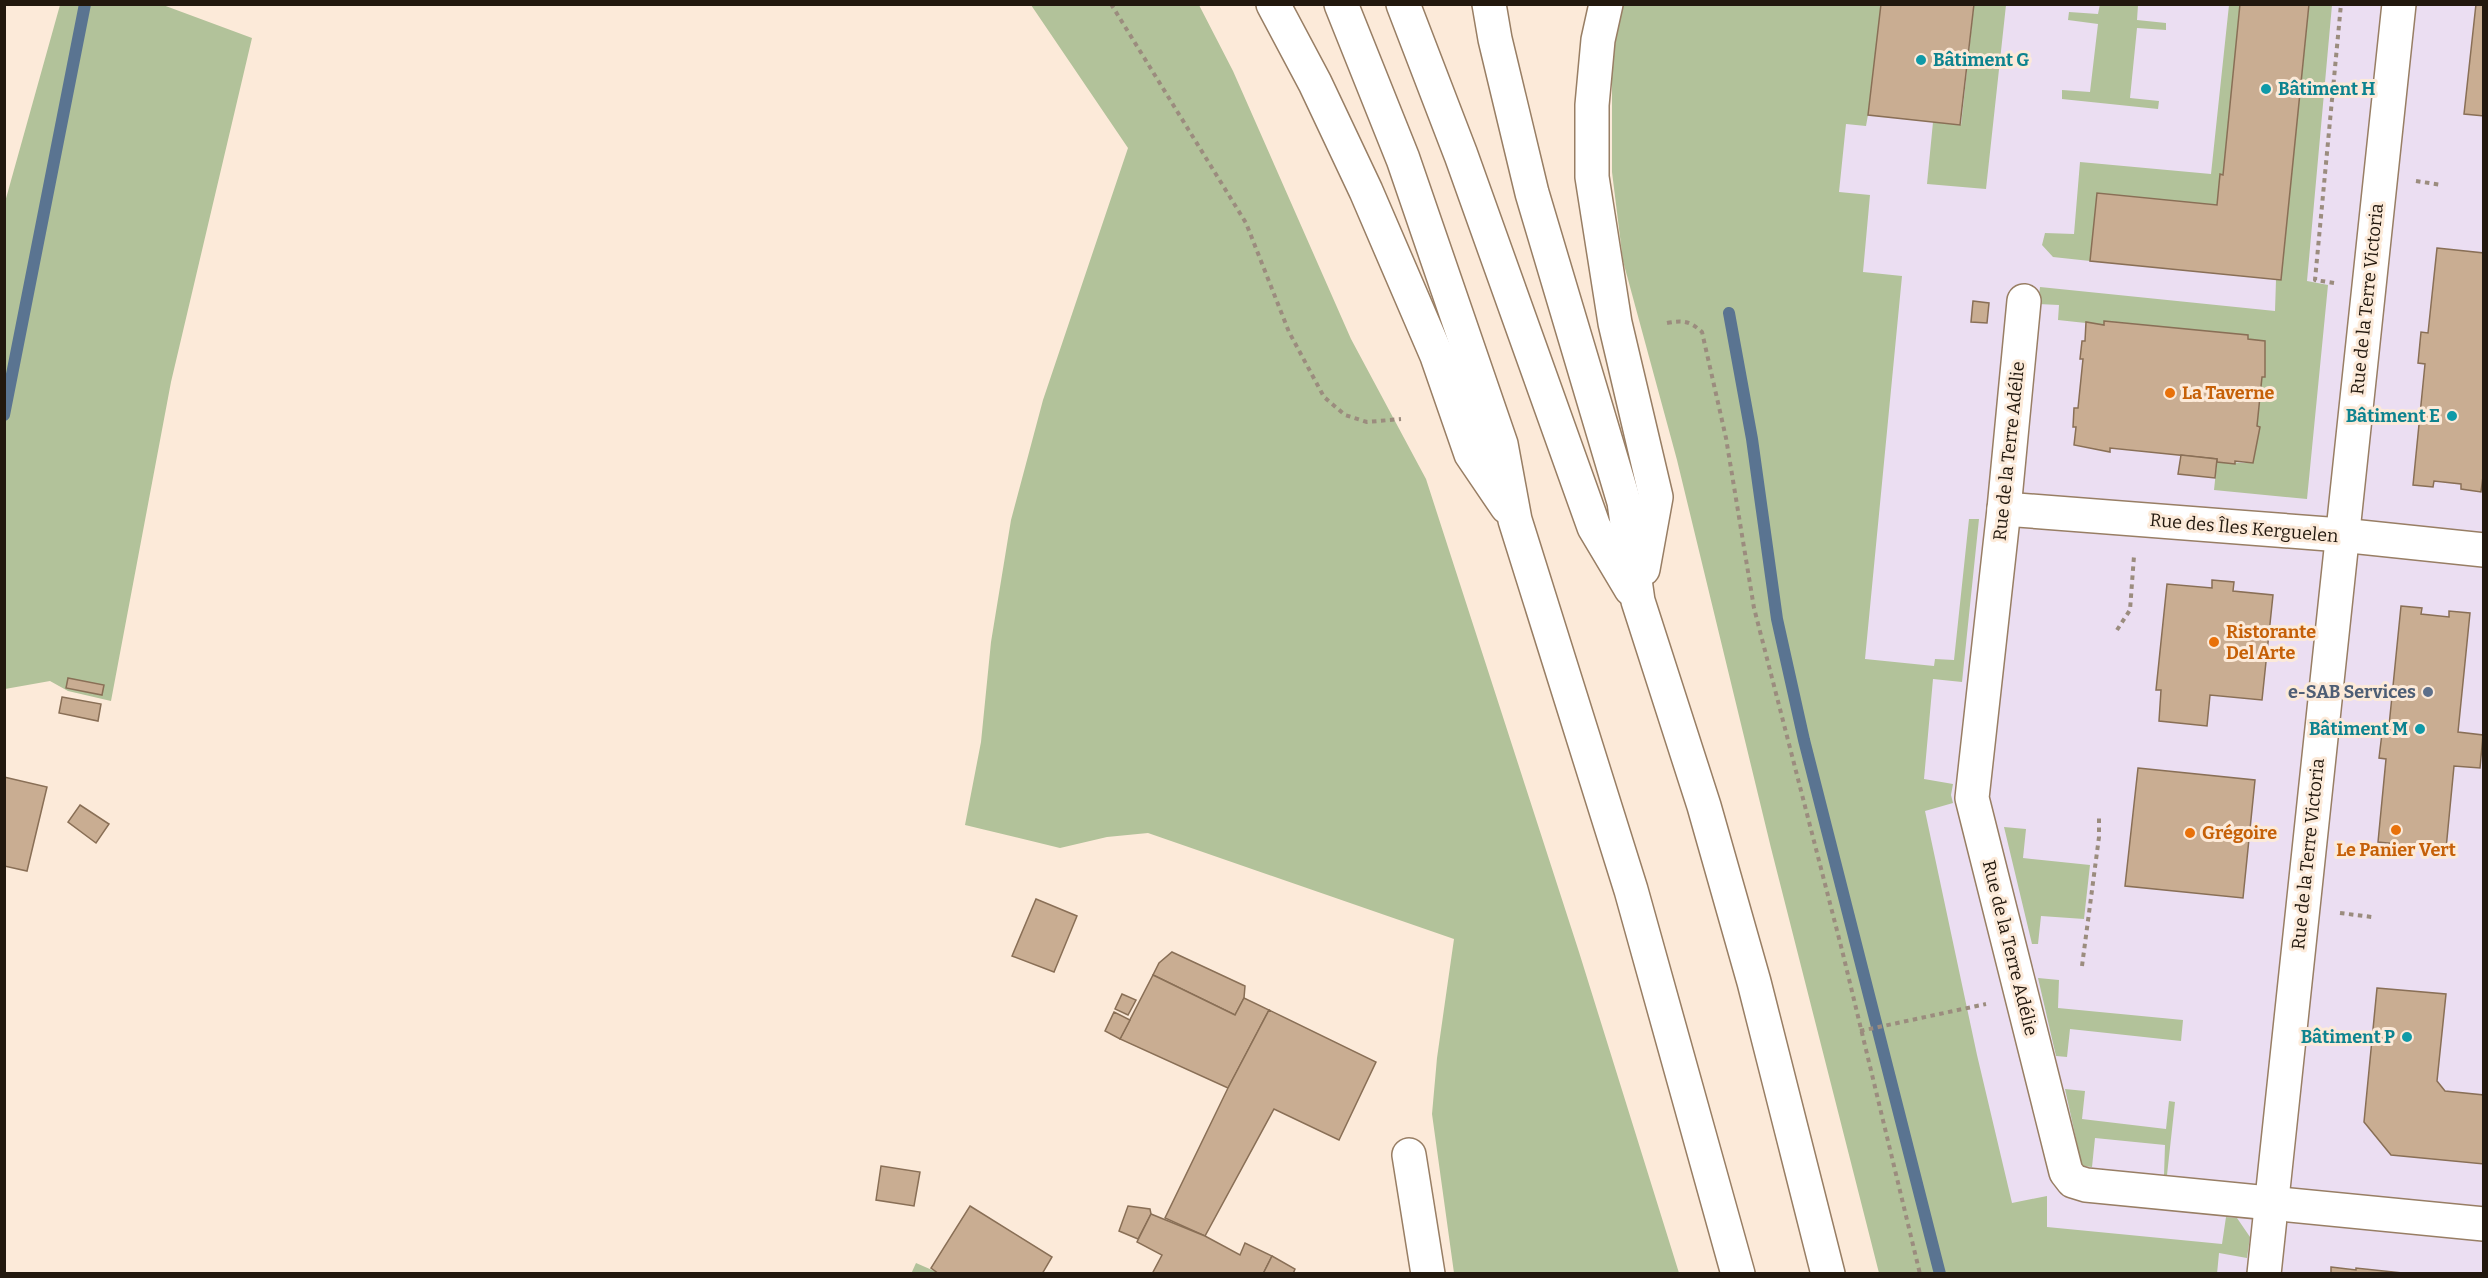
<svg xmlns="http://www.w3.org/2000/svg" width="2488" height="1278" font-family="Bitter,serif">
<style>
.commercial{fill:#ebdef2}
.green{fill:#b2c29a}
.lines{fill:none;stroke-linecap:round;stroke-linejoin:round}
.stream{stroke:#5a7491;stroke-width:12}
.building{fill:#c9ad92;stroke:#896f56;stroke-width:1.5}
.minor-casing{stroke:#987e64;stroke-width:36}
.highway-casing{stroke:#987e64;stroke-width:36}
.path{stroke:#9b8c7e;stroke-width:4;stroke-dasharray:4.5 4.5;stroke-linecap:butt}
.minor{stroke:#fff;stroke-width:33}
.highway{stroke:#fff;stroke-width:33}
.culture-dot{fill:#0f9aa8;stroke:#fcead9;stroke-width:2}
.food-dot{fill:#e8710a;stroke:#fcead9;stroke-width:2}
.service-dot{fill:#5c6f8a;stroke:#fcead9;stroke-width:2}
.labels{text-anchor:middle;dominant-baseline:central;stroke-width:6;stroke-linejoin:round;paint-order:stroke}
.culture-label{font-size:18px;font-weight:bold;fill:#0d838f;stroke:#fcead9;text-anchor:end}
.street-label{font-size:18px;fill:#22180e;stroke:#fcead9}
.food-label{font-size:18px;font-weight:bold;fill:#c56008;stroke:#fcead9;text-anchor:start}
.service-label{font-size:18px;font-weight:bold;fill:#4e5e75;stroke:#fcead9;text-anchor:end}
</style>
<rect width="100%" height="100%" fill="#fcead9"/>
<path class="commercial" d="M1636,4L2483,5V1273H1940Z"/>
<g class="green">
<path d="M2100,4L2138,5L2137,20L2166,23V30L2137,28L2130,98L2159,101L2158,109L2062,99V90L2090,92L2098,24L2068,20L2069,12L2098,14Z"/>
<path d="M60,5H163L252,38L171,382L111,701L68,691L50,681L5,689V202Z"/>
<path d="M1031,5H1199L1233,71L1351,339L1426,479L1579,952L1679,1273H1454L1432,1114L1437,1058L1454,939L1148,833L1107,837L1060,848L965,825L981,742L991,642L1011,520L1043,400L1128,148Z"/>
<path d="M1622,5H1881L1868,115L1866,126L1846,124L1839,192L1870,195L1863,272L1902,276L1865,659L1934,666L1935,659L1954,660L1969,519H1979L1962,682L1933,679L1924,779L1953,784L1951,795L1953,803L1925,811L1977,1055L2012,1203L2047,1196V1227L2222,1244L2226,1217L2237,1218L2250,1237L2247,1258L2219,1253L2217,1274L1879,1273L1771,848L1677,460L1623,261L1612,172V61Z"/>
<path d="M1974,5H2006L1986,189L1927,184L1933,122L1961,125Z"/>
<path d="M2229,5H2240L2223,175L2220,174L2217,205L2097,194L2090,261L2053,257L2042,245L2045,233L2074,234L2080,162L2211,174Z"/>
<path d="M2309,5H2332L2307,281L2328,285L2307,499L2214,490L2217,462L2253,463L2260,427L2257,426L2262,377H2265V341L2248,339L2247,335L2105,321L2104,325L2058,320L2059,305L2038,304L2040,287L2275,311L2276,280H2281Z"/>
<path d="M2004,827L2026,829L2023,858L2090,865L2084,919L2041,916L2038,944H2032Z"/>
<path d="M2038,978L2059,980L2058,1008L2183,1020L2181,1041L2070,1029L2067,1057L2056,1056Z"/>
<path d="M2065,1089L2085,1091L2082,1119L2166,1129L2169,1101L2175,1102L2167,1175H2164L2165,1145L2095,1138L2092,1167L2082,1166Z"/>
<path d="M916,1263L939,1273L911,1274Z"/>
</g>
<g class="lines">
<g class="stream">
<path d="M1729,313L1752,439L1777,619L1804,740L1940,1274"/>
<path d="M4,415L85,4"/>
</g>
</g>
<g class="building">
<path d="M1881,4H1974L1960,125L1868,115Z"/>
<path d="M2240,4H2309L2281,280L2090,261L2097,193L2217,205L2220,174L2223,175Z"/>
<path d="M2476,4H2484V116L2464,114Z"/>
<path d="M2437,248L2484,253V468L2481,492L2461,489V484L2434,481L2433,487L2413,485L2425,364L2418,363L2421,332L2428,333Z"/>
<path d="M1973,301L1989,303L1987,323L1971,322Z"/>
<path d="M2104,321L2248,335V339L2265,341V377H2262L2257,426L2260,427L2253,463L2235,461V464L2217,462V459L2110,448V452L2074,445L2076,427H2073L2074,408H2078L2083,359H2080L2082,341H2085L2086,322L2104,325Z"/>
<path d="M2181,455L2217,459L2215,478L2178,474Z"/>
<path d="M2212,580L2234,582L2233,591L2273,595L2262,700L2210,695L2207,726L2159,721L2161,690H2156L2167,584L2212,588Z"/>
<path d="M2401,606L2422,608L2421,614L2449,617V611L2470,613L2458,732L2483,735L2480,768L2454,766L2446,849L2378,842L2386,759L2379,758L2383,725L2389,726Z"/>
<path d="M68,678L104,685L102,695L66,688Z"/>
<path d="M62,697L101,704L98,721L59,713Z"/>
<path d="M2138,768L2255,780L2243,898L2125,886Z"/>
<path d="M4,777L47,787L27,871L4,866Z"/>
<path d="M80,805L109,824L96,843L68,822Z"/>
<path d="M1036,899L1077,916L1054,972L1012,956Z"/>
<path d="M1172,952L1245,986L1244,998L1235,1015L1153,975L1159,963Z"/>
<path d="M1153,975L1235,1015L1244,998L1269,1010L1228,1088L1120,1039Z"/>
<path d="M2377,988L2446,994L2437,1081L2445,1091L2484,1095V1164L2391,1155L2364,1122Z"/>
<path d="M1122,994L1136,1000L1128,1015L1115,1009Z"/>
<path d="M1269,1010L1376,1062L1339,1140L1274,1109L1205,1236L1165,1218L1228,1088Z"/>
<path d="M1114,1012L1130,1020L1120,1039L1105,1031Z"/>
<path d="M881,1166L920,1172L914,1206L876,1200Z"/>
<path d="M970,1206L1052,1257L1042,1274H939L931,1268Z"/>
<path d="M1128,1206L1150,1209L1151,1214L1138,1239L1119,1231Z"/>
<path d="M1151,1214L1205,1236L1240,1255L1245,1243L1272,1256L1263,1274H1152L1162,1255L1137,1242Z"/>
<path d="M1272,1256L1295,1269L1293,1274H1263Z"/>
<path d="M2331,1267L2356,1270V1268L2412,1274H2331Z"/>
</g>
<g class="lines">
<defs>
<g id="minor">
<path d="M2024,301L2004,509L1972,798L2066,1172L2073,1181L2086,1185L2484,1224"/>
<path d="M2004,509L2341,535L2484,550"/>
<path d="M1409,1155L1428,1274"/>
<path d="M2264,1274L2399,4"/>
</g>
<g id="highway">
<path d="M1273,4L1315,83L1366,191L1437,356L1471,454L1507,507"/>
<path d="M1341,4L1403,159L1501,444L1515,520L1631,890L1738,1274"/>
<path d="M1403,4L1461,155L1594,527L1631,589"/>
<path d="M1489,4L1495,39L1532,193L1624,502L1638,601L1704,806L1754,982L1828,1274"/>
<path d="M1606,4L1598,40L1592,105V177L1615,323L1656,497L1643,569"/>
</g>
</defs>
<use href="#minor" class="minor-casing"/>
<use href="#highway" class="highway-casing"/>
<g class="path">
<path d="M1111,4L1246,223L1289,332L1324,397L1345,415L1367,422L1401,419"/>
<path d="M2416,181L2442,185"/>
<path d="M2334,283L2315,280L2341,4"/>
<path d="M1667,323C1683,320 1690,321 1702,332L1726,438L1754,608L1842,950L1920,1274"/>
<path d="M2117,630L2130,610L2134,556"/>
<path d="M2340,913L2372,917"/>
<path d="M2082,966L2099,837V817"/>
<path d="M1860,1031L1986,1004"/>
</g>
<use href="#minor" class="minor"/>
<use href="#highway" class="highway"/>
</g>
<g class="culture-dot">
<circle cx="1921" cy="60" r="6"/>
<circle cx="2266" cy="89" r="6"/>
<circle cx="2452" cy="416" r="6"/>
<circle cx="2420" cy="729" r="6"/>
<circle cx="2407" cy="1037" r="6"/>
</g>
<g class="food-dot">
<circle cx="2170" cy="393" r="6"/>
<circle cx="2214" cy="642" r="6"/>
<circle cx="2396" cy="830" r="6"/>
<circle cx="2190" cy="833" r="6"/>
</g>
<circle class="service-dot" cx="2428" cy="692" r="6"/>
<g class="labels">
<g class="culture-label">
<text x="1933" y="60" text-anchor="start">Bâtiment G</text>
<text x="2278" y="89" text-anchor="start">Bâtiment H</text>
<text x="2440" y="416">Bâtiment E</text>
<text x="2408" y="729">Bâtiment M</text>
<text x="2395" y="1037">Bâtiment P</text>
</g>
<g class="street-label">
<text transform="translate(2367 299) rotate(-84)">Rue de la Terre Victoria</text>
<text transform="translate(2009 451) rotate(-84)">Rue de la Terre Adélie</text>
<text transform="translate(2244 528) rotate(5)">Rue des Îles Kerguelen</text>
<text transform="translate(2308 854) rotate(-84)">Rue de la Terre Victoria</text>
<text transform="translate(2010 948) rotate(76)">Rue de la Terre Adélie</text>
</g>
<g class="food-label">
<text x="2182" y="393">La Taverne</text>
<text x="2226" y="632">Ristorante<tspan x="2226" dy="21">Del Arte</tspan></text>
<text x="2202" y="833">Grégoire</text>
<text x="2396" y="850" text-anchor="middle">Le Panier Vert</text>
</g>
<g class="service-label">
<text x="2416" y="692">e-SAB Services</text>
</g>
</g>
<rect width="2488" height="1278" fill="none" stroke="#22180e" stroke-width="12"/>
</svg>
